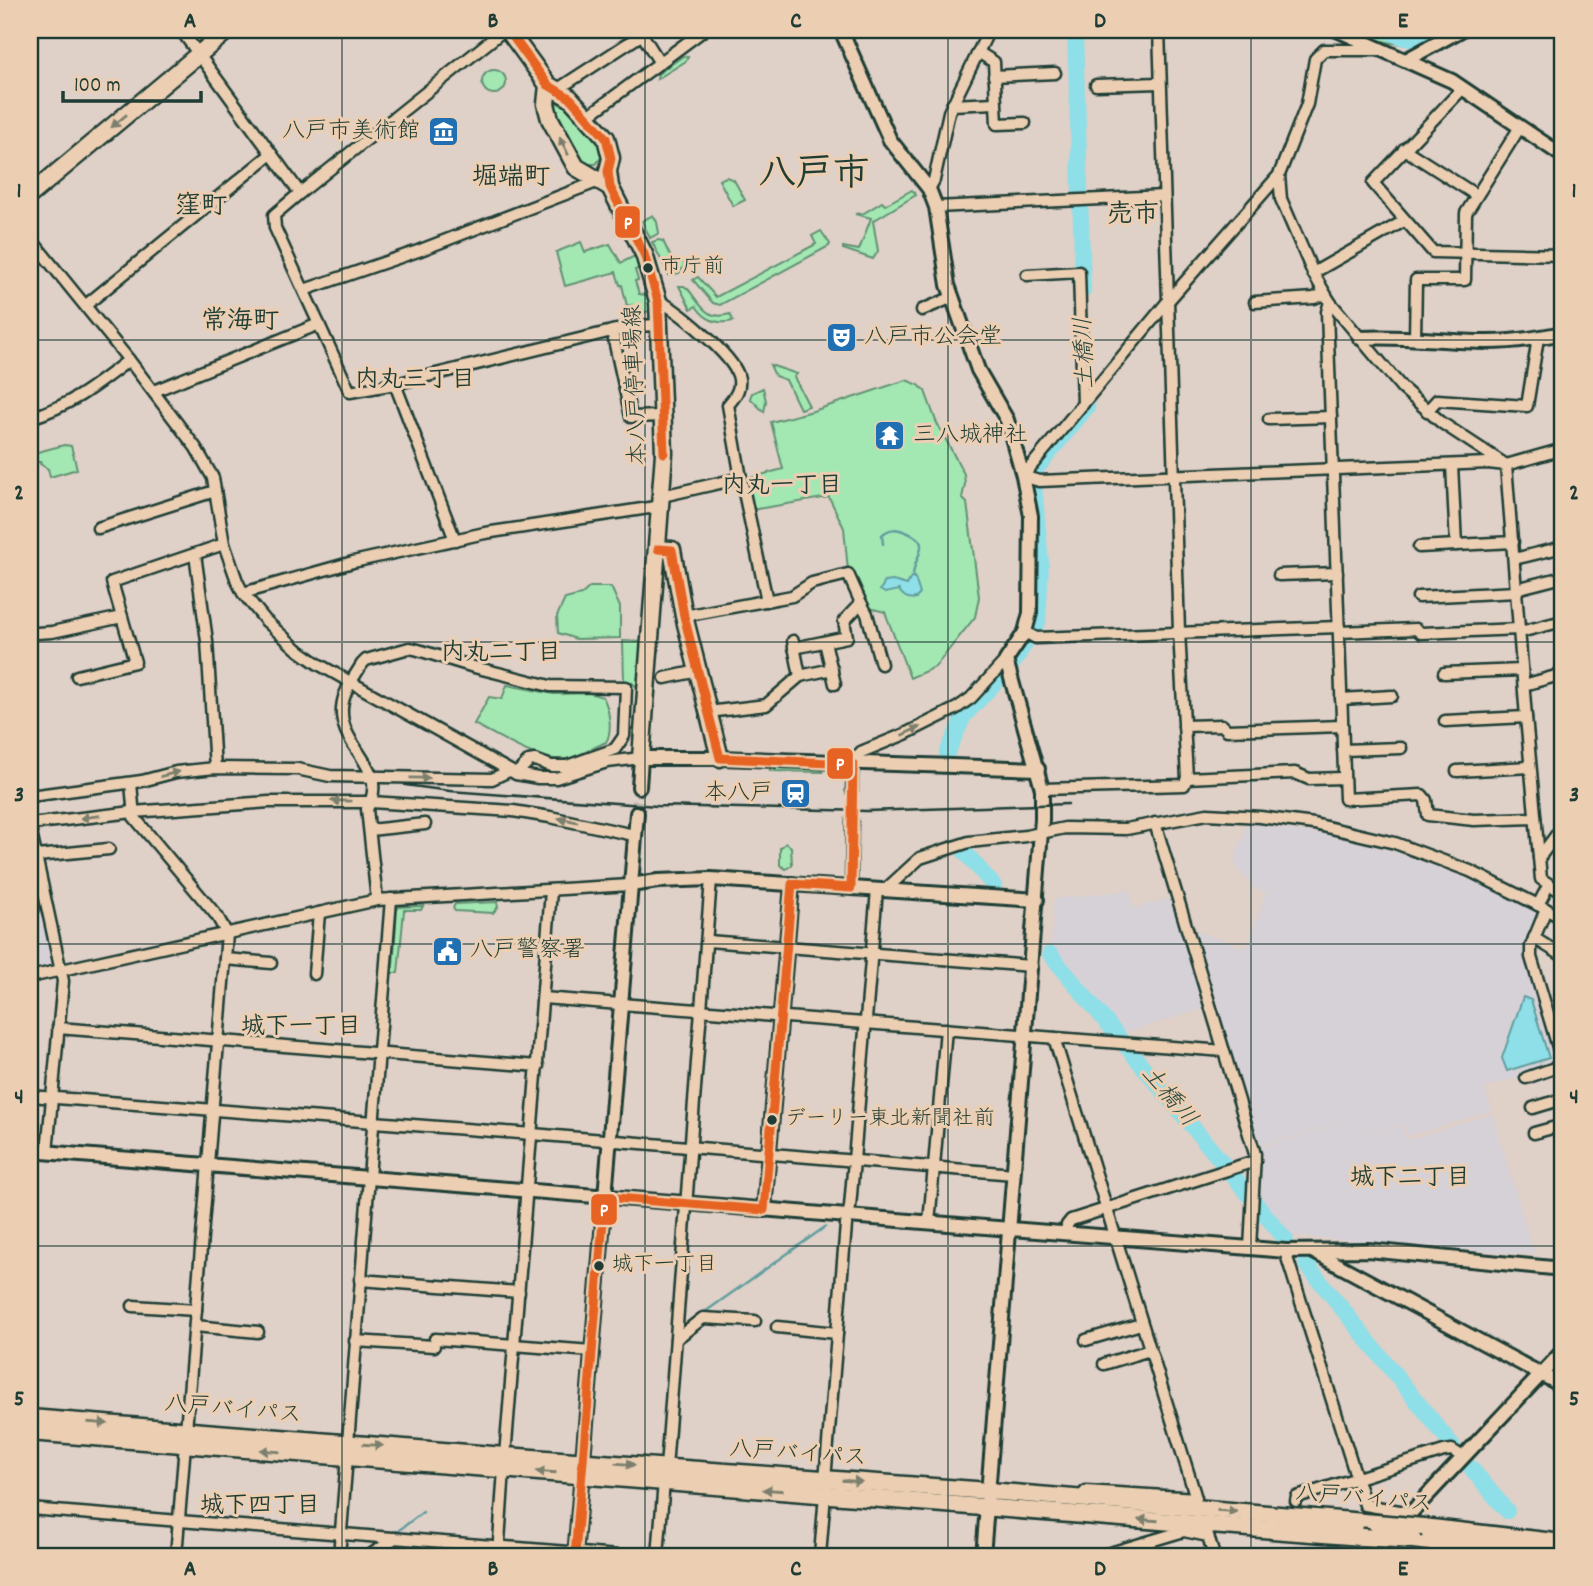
<svg xmlns="http://www.w3.org/2000/svg" width="1593" height="1586" font-family="Dekko,'Klee One',sans-serif">
<style>
.built{fill:#d6d1d6}
.green{fill:#a3e7b2;stroke:#619273;stroke-width:2}
.water{fill:#8edfe7;stroke:#629e9f;stroke-width:2}
.lines{fill:none;stroke-linecap:round;stroke-linejoin:round}
.stream{stroke:#629e9f;stroke-width:2.5}
.river{stroke:#8edfe7;stroke-width:16}
.minor-tunnel{stroke:#b9b3aa;stroke-width:10;stroke-dasharray:10 5;stroke-linecap:butt}
.tertiary-tunnel{stroke:#b9b3aa;stroke-width:12;stroke-dasharray:12 6;stroke-linecap:butt}
.minor-casing{stroke:#1f3d34;stroke-width:15}
.tertiary-casing{stroke:#1f3d34;stroke-width:18}
.primary-casing{stroke:#1f3d34;stroke-width:21}
.trunk-casing{stroke:#1f3d34;stroke-width:21}
.minor{stroke:#eccfb3;stroke-width:10}
.tertiary{stroke:#eccfb3;stroke-width:12}
.primary{stroke:#eccfb3;stroke-width:16}
.trunk{stroke:#eccfb3;stroke-width:16}
.rail{stroke:#1f3d34;stroke-width:2.5}
.trunk-bridge-casing{stroke:#1f3d34;stroke-width:21;stroke-linecap:butt}
.trunk-bridge{stroke:#eccfb3;stroke-width:16}
.bus-1-casing{stroke:#eccfb3;stroke-width:14}
.bus-1{stroke:#e76323;stroke-width:9}
.oneway{fill:#7b7f6d}
.grid{fill:none;stroke:#1f3d34;stroke-width:2;stroke-opacity:0.55}
.bus-dot{fill:#1f3d34;stroke:#eccfb3;stroke-width:2.5}
.labels{text-anchor:middle;dominant-baseline:central;stroke-width:6;stroke-linejoin:round;paint-order:stroke}
.bus-label{font-size:21px;fill:#1f3d34;stroke:#eccfb3;text-anchor:start}
.poi-label{font-size:23px;fill:#1f3d34;stroke:#eccfb3;text-anchor:start}
.street-label{font-size:23px;fill:#1f3d34;stroke:#eccfb3}
.water-label{font-size:24px;font-style:italic;fill:#25453d;stroke:#eccfb3}
.neighbourhood-label{font-size:24px;font-weight:bold;fill:#1f3d34;stroke:#eccfb3}
.quarter-label{font-size:26px;font-weight:bold;fill:#1f3d34;stroke:#eccfb3}
.town-label{font-size:37px;font-weight:bold;fill:#1f3d34;stroke:#eccfb3}
.line-badge{stroke:#eccfb3;stroke-width:2.5}
.badge-label{font-size:19px;text-anchor:middle;font-weight:bold;fill:#fff}
.neatline{fill:none;stroke:#1f3d34;stroke-width:2.5}
.grid-label{font-size:23px;text-anchor:middle;font-weight:bold;fill:#1f3d34}
</style>
<rect width="100%" height="100%" fill="#dfd0c8"/>
<filter id="ink" filterUnits="userSpaceOnUse"><feTurbulence type="fractalNoise" baseFrequency=".0143" numOctaves="2"/><feDisplacementMap in="SourceGraphic" scale="14" xChannelSelector="R" yChannelSelector="G"/><feConvolveMatrix kernelMatrix="1 2 1 2 8 2 1 2 1" color-interpolation-filters="sRGB"/></filter>
<g filter="url(#ink)">
<g class="built">
<path d="M1247,823L1342,837L1398,853L1480,883L1540,914L1528,942V967L1560,1064L1485,1088L1492,1111L1408,1136L1403,1124L1370,1134L1366,1127L1369,1135L1402,1125L1405,1137L1410,1139L1492,1114L1535,1255L1290,1236L1256,1198L1260,1157L1259,1148L1363,1116L1257,1147L1192,930L1247,948L1266,893L1254,888L1249,880L1244,878L1234,862Z"/>
<path d="M30,877L38,878L57,963L30,969Z"/>
<path d="M1129,890L1134,908L1173,898L1206,1008L1124,1033L1051,947L1054,899Z"/>
</g>
<g class="green">
<path d="M1354,30H1447C1412,48 1390,48 1354,30Z"/>
<path d="M683,56L688,57L686,61L657,79L658,74Z"/>
<circle cx="494" cy="82" r="12"/>
<path d="M557,103L565,106L601,144L603,155L596,164H585L580,159L556,111L555,106Z"/>
<path d="M726,177L734,180L745,200L733,206L719,180Z"/>
<path d="M912,190L916,195L873,221L878,251L873,259L843,249V247L859,250L871,218L855,214L864,213L882,202L885,205Z"/>
<path d="M653,215L657,222L659,233L650,238L642,221Z"/>
<path d="M821,231L830,244L829,246L720,305L713,303L693,280L698,277L716,297L816,244L812,236Z"/>
<path d="M658,240L663,241L672,260L682,261L685,265L679,273L669,275L652,242Z"/>
<path d="M581,242L585,252L610,244L621,263L637,255L640,268L635,270L638,280L635,281L639,294L647,295L650,311L640,313V316L635,317L632,305L627,306L622,285H620L616,272L565,286L556,252Z"/>
<path d="M679,286H684L688,289C701,305 706,321 730,314L733,321C717,325 705,320 696,306L691,309Z"/>
<path d="M770,365L797,374L794,377L809,406L800,409L786,380L775,376Z"/>
<path d="M906,380L919,385L925,391L936,421L964,474L965,484L962,498L967,503L979,597L975,617L935,667L910,678L885,612L866,607L848,571L844,528L829,497L751,510L746,479L783,469L771,422L813,411Z"/>
<path d="M763,388L766,401L764,412L750,398L752,393Z"/>
<path d="M64,445L71,446L77,469L50,477L48,469L40,464L41,462H32L30,454Z"/>
<path d="M590,587H611L620,607V638L576,639L558,633L557,616L565,599L581,595Z"/>
<path d="M623,641L641,642L637,687L631,682L624,681Z"/>
<path d="M507,685L554,694L589,693L603,697C609,708 613,731 606,742C595,747 583,754 571,758C542,766 499,736 474,724L489,697L502,699Z"/>
<path d="M770,767L820,768L823,772L770,771Z"/>
<path d="M786,843L791,847L792,865L786,869L780,865V848Z"/>
<path d="M497,902L498,907L493,913L455,911L453,908L455,904Z"/>
<path d="M423,906L421,910H404L398,973H390V968L393,967L397,910L399,907Z"/>
</g>
<g class="water">
<path d="M911,577L915,578L920,594L916,598C908,600 903,597 899,590L885,593L880,590L885,582L893,581L907,585Z"/>
<path d="M1523,997L1531,1000L1549,1058L1507,1071L1502,1058Z"/>
</g>
<g class="lines">
<g class="stream">
<path d="M883,544L882,535C888,529 896,528 903,531C937,543 913,554 913,577"/>
<path d="M702,1314L825,1227"/>
<path d="M394,1534L423,1512"/>
</g>
<g class="river">
<path d="M1075,30L1083,290"/>
<path d="M1385,30C1409,42 1417,42 1440,30"/>
<path d="M947,753L964,716L1014,662L1038,622L1041,564L1033,473L1087,407L1086,386"/>
<path d="M964,851L994,886"/>
<path d="M1050,954L1286,1240"/>
<path d="M1306,1264L1453,1446"/>
<path d="M1471,1468L1507,1511"/>
</g>
<path class="minor-tunnel" d="M852,820V791"/>
<path class="tertiary-tunnel" d="M637,813L639,787"/>
<defs>
<g id="minor">
<path d="M181,30L300,193L504,30"/>
<path d="M640,31L660,63"/>
<path d="M1379,50H1324L1315,59L1307,104L1279,175L1281,199L1313,273L1330,302L1402,388L1442,423L1506,465L1526,717L1541,879L1563,893"/>
<path d="M978,52L994,62L997,124L1025,123"/>
<path d="M994,76L1055,73"/>
<path d="M1096,85L1160,83"/>
<path d="M1463,88L1373,183L1433,252L1563,255"/>
<path d="M558,89L641,35"/>
<path d="M952,105L995,103"/>
<path d="M588,116L704,30"/>
<path d="M1404,149L1476,195"/>
<path d="M1279,175L1169,300L1023,476L1039,481L1488,463L1506,465L1563,449"/>
<path d="M929,189L934,180L949,112L989,30"/>
<path d="M300,193L274,215L275,228L350,392L395,384L612,331L635,326L659,325"/>
<path d="M936,207L1164,196"/>
<path d="M30,238L129,360L196,448L213,478L224,544L237,581L243,593L265,620L298,650L318,664L516,774L538,778H556L607,762L641,758"/>
<path d="M1313,273L1404,221"/>
<path d="M1027,275L1079,272L1083,404"/>
<path d="M304,290L418,251L599,181"/>
<path d="M658,301C677,308 731,355 738,375C742,387 736,396 728,405L741,478L767,601"/>
<path d="M1255,302L1314,298L1324,294"/>
<path d="M1330,302L1327,312L1345,799L1422,795L1426,800L1428,815L1474,820L1535,818"/>
<path d="M86,305L271,154"/>
<path d="M922,310L953,297"/>
<path d="M612,331L631,417L663,416"/>
<path d="M1415,338L1416,280H1465L1466,213L1520,127"/>
<path d="M395,384L455,540"/>
<path d="M154,391L319,324"/>
<path d="M1427,411L1437,400L1527,406L1538,338"/>
<path d="M30,418C72,405 95,386 129,360"/>
<path d="M1269,419L1331,417"/>
<path d="M1452,465L1456,545"/>
<path d="M662,496L741,478"/>
<path d="M98,528L215,491"/>
<path d="M1419,547L1513,542"/>
<path d="M195,554L207,641L215,768"/>
<path d="M1514,559L1563,547"/>
<path d="M1279,575L1337,573"/>
<path d="M1516,589L1563,577"/>
<path d="M243,593L353,562L485,533L662,506"/>
<path d="M1418,597L1517,592"/>
<path d="M861,603L867,614L881,664"/>
<path d="M684,616L792,596L812,583L848,574L861,603L844,621L847,637L794,648"/>
<path d="M1025,632L1036,638L1339,627"/>
<path d="M1339,632L1416,629L1421,633L1520,629"/>
<path d="M1520,632L1563,621"/>
<path d="M37,633L52,632L122,617"/>
<path d="M793,641L800,676L832,669"/>
<path d="M825,642L835,684"/>
<path d="M1444,673L1522,670"/>
<path d="M77,676L135,662L112,582L224,544"/>
<path d="M665,678L698,671"/>
<path d="M1524,685L1563,674"/>
<path d="M1341,699L1392,696"/>
<path d="M708,712L766,705L800,676"/>
<path d="M1445,721L1526,717"/>
<path d="M1184,726L1222,725L1227,730L1342,726"/>
<path d="M1343,750L1401,748"/>
<path d="M1457,771L1530,767"/>
<path d="M1187,778L1295,773L1309,779L1343,778"/>
<path d="M131,783L134,817L217,916L227,934L186,1430"/>
<path d="M1042,789L1184,785L1187,778L1179,631L1159,30"/>
<path d="M852,791L853,764L861,752L905,734L957,708L971,698L1006,660"/>
<path d="M30,796L142,781L176,772L215,768L297,769L330,776L492,779L509,771"/>
<path d="M1155,823L1255,1154L1250,1248"/>
<path d="M30,824L133,812L269,802H371L513,811L550,817L634,835"/>
<path d="M30,828L63,981L47,1152"/>
<path d="M370,830L425,824"/>
<path d="M37,856L109,849"/>
<path d="M1539,858L1563,826"/>
<path d="M851,888L852,820"/>
<path d="M885,890L920,858L969,842L1026,836L1065,828L1126,829L1207,814L1260,817L1314,824L1395,843L1470,871L1546,909"/>
<path d="M377,900L367,809C391,767 339,749 342,708C343,692 354,677 362,664L366,660L409,648L415,649L474,667L550,686L626,687L624,736L615,749L567,766H551L535,760L529,761L516,774"/>
<path d="M1538,905L1548,886"/>
<path d="M1563,919L1546,909L1531,946V957L1563,1064"/>
<path d="M1534,938L1563,956"/>
<path d="M708,941L1032,966"/>
<path d="M225,959L271,963"/>
<path d="M314,974L319,913"/>
<path d="M30,977L377,900L630,885"/>
<path d="M543,998L1224,1051"/>
<path d="M58,1028L538,1066"/>
<path d="M1054,1038L1196,1498L1086,1491L1079,1499"/>
<path d="M1526,1078L1563,1065"/>
<path d="M30,1096L532,1134L1014,1174"/>
<path d="M1533,1108L1563,1099"/>
<path d="M1534,1133L1563,1125"/>
<path d="M929,1223L946,1029"/>
<path d="M1066,1234L1067,1225L1071,1220L1255,1161"/>
<path d="M1285,1251L1365,1505L1411,1513"/>
<path d="M360,1280L519,1292"/>
<path d="M133,1306L196,1310"/>
<path d="M195,1326L258,1332"/>
<path d="M777,1327L837,1333"/>
<path d="M435,1339L592,1351"/>
<path d="M676,1339L703,1318L755,1321"/>
<path d="M1086,1340L1141,1324"/>
<path d="M355,1341L434,1346"/>
<path d="M1104,1364L1150,1350"/>
<path d="M348,1443L391,899"/>
<path d="M505,1456L551,891"/>
<path d="M666,1468L711,879"/>
<path d="M825,1480L846,1225L850,1207L877,890"/>
<path d="M1296,1501L1297,1497L1444,1451L1452,1450L1463,1457"/>
<path d="M30,1509L618,1556"/>
<path d="M176,1556L185,1444"/>
<path d="M339,1556L347,1457"/>
<path d="M369,1556L395,1538"/>
<path d="M498,1556L504,1469"/>
<path d="M658,1556L664,1481"/>
<path d="M820,1556L825,1494"/>
<path d="M1100,1556L1184,1531L1208,1536L1214,1556"/>
</g>
<g id="tertiary">
<path d="M841,30L890,140L929,189L936,207L948,285L978,370L1007,420L1023,476L1031,516L1030,613L1025,632L1006,660L1042,789V819L983,1556"/>
<path d="M1337,30L1452,81L1563,156"/>
<path d="M1406,60L1461,30"/>
<path d="M1360,338C1403,335 1444,342 1487,342C1512,342 1538,338 1563,333"/>
<path d="M639,787L641,758H720L1038,769"/>
<path d="M630,885L658,881L711,879L1037,900"/>
<path d="M30,1151L1250,1248L1286,1251L1368,1250L1563,1269"/>
<path d="M764,1210L792,884"/>
<path d="M1314,1252L1563,1386"/>
<path d="M1407,1517L1563,1351"/>
<path d="M575,1556L637,813"/>
<path d="M1370,1556L1379,1547"/>
</g>
<g id="primary">
<path d="M508,30L548,85L570,98L606,138L611,158L608,171L610,187L644,254L658,301L664,453L641,758"/>
<path d="M548,85L546,104L550,119L576,167L610,187"/>
<path d="M658,549L672,550L684,616L720,758"/>
</g>
<g id="trunk">
<path d="M30,195L228,30"/>
<path d="M30,1418L505,1456L989,1491L1376,1523"/>
<path d="M30,1432L1362,1537"/>
<path d="M1423,1527L1563,1543"/>
<path d="M1413,1540L1554,1556"/>
</g>
</defs>
<use href="#minor" class="minor-casing"/>
<use href="#tertiary" class="tertiary-casing"/>
<use href="#primary" class="primary-casing"/>
<use href="#trunk" class="trunk-casing"/>
<use href="#minor" class="minor"/>
<use href="#tertiary" class="tertiary"/>
<use href="#primary" class="primary"/>
<use href="#trunk" class="trunk"/>
<path class="rail" d="M405,785L450,791L657,806L867,811L1068,804"/>
<defs>
<g id="trunk-bridge">
<path d="M1376,1523L1423,1527"/>
<path d="M1362,1537L1413,1540"/>
</g>
</defs>
<use href="#trunk-bridge" class="trunk-bridge-casing"/>
<use href="#trunk-bridge" class="trunk-bridge"/>
<defs>
<g id="bus-1">
<path d="M508,30L548,85L570,98L606,138L611,158L608,171L610,187L644,254L658,301L664,453"/>
<path d="M575,1556L605,1197L764,1210L792,884L851,888L853,764L720,758L684,616L672,550L658,549"/>
</g>
</defs>
<use href="#bus-1" class="bus-1-casing"/>
<use href="#bus-1" class="bus-1"/>
</g>
<defs><path id="oneway-solid" d="M-6-.8H1V-3.2L6.5 0L1 3.2V.8H-6Z" transform="scale(1.75)"/></defs>
<g class="oneway">
<use href="#oneway-solid" transform="translate(119 121) rotate(140)"/>
<use href="#oneway-solid" transform="translate(564 146) rotate(-116)"/>
<use href="#oneway-solid" transform="translate(911 731) rotate(-25)"/>
<use href="#oneway-solid" transform="translate(170 774) rotate(-14)"/>
<use href="#oneway-solid" transform="translate(420 778) rotate(1)"/>
<use href="#oneway-solid" transform="translate(341 801) rotate(-179)"/>
<use href="#oneway-solid" transform="translate(90 817) rotate(173)"/>
<use href="#oneway-solid" transform="translate(568 820) rotate(-168)"/>
<use href="#oneway-solid" transform="translate(98 1423) rotate(4)"/>
<use href="#oneway-solid" transform="translate(373 1445) rotate(4)"/>
<use href="#oneway-solid" transform="translate(270 1451) rotate(-175)"/>
<use href="#oneway-solid" transform="translate(625 1464) rotate(5)"/>
<use href="#oneway-solid" transform="translate(546 1472) rotate(-176)"/>
<use href="#oneway-solid" transform="translate(852 1481) rotate(4)"/>
<use href="#oneway-solid" transform="translate(773 1490) rotate(-176)"/>
<use href="#oneway-solid" transform="translate(1227 1511) rotate(4)"/>
<use href="#oneway-solid" transform="translate(1148 1520) rotate(-176)"/>
</g>
</g>
<path class="grid" d="M342,30V1556M645,30V1556M948,30V1556M1251,30V1556M30,340H1563M30,642H1563M30,944H1563M30,1246H1563"/>
<defs>
<symbol id="museum-square" viewBox="-11 -11 22 22"><rect x="-9" y="-9" width="18" height="18" rx="4" fill="#1f6fb2" stroke="#eccfb3"/><path d="M0-6L6-3V-2H-6V-3ZM-5-1h2V3h-2ZM-1-1h2V3h-2ZM3-1h2V3H3ZM-6 4H6V6H-6Z" fill="#fff"/></symbol>
<symbol id="theatre-square" viewBox="-11 -11 22 22"><rect x="-9" y="-9" width="18" height="18" rx="4" fill="#1f6fb2" stroke="#eccfb3"/><path d="M-5-5.5Q0-4 5-5.5V0Q5 5 0 6Q-5 5-5 0ZM-3.3-2.5H-1v1.5H-3.3ZM1-2.5H3.3v1.5H1ZM-2.8 1Q0 5.5 2.8 1Z" fill="#fff"/></symbol>
<symbol id="temple-square" viewBox="-11 -11 22 22"><rect x="-9" y="-9" width="18" height="18" rx="4" fill="#1f6fb2" stroke="#eccfb3"/><path d="M0-6L5-2H3V0L6.5 2.5H4V6H1.5V3h-3V6H-4V2.5H-6.5L-3 0V-2H-5Z" fill="#fff"/></symbol>
<symbol id="station-square" viewBox="-11 -11 22 22"><rect x="-9" y="-9" width="18" height="18" rx="4" fill="#1f6fb2" stroke="#eccfb3"/><path d="M-3-6H3Q5-6 5-4V2Q5 4 3 4L4.5 6H3L1.5 4h-3L-3 6H-4.5L-3 4Q-5 4-5 2V-4Q-5-6-3-6ZM-3.5-4v3h7v-3ZM-3.5 1v1.5H-2V1ZM2 1v1.5H3.5V1Z" fill="#fff"/></symbol>
<symbol id="civic-square" viewBox="-11 -11 22 22"><rect x="-9" y="-9" width="18" height="18" rx="4" fill="#1f6fb2" stroke="#eccfb3"/><path d="M-.6-6.5H3V-4.5H.6V-3L4-1V1h2V6H-6V1h2V-1L-.6-3ZM-1.2 2.5V6h2.4V2.5Z" fill="#fff"/></symbol>
</defs>
<g fill-rule="evenodd">
<use href="#museum-square" x="426" y="114" width="35" height="35"/>
<use href="#theatre-square" x="824" y="320" width="35" height="35"/>
<use href="#temple-square" x="872" y="418" width="35" height="35"/>
<use href="#station-square" x="778" y="776" width="35" height="35"/>
<use href="#civic-square" x="430" y="934" width="35" height="35"/>
</g>
<g class="bus-dot">
<circle cx="648" cy="268" r="6"/>
<circle cx="772" cy="1120" r="6"/>
<circle cx="599" cy="1266" r="6"/>
</g>
<g class="labels">
<g class="bus-label">
<text x="661" y="268">市庁前</text>
<text x="785" y="1120">デーリー東北新聞社前</text>
<text x="612" y="1266">城下一丁目</text>
</g>
<g class="poi-label">
<text x="420" y="132" text-anchor="end">八戸市美術館</text>
<text x="864" y="338">八戸市公会堂</text>
<text x="913" y="436">三八城神社</text>
<text x="773" y="794" text-anchor="end">本八戸</text>
<text x="470" y="951">八戸警察署</text>
</g>
<g class="street-label">
<text transform="translate(637 385) rotate(-92)">本八戸停車場線</text>
<text transform="translate(233 1411) rotate(5)">八戸バイパス</text>
<text transform="translate(798 1455) rotate(4)">八戸バイパス</text>
<text transform="translate(1364 1500) rotate(5)">八戸バイパス</text>
</g>
<g class="water-label">
<text transform="translate(1086 353) rotate(-92)">土橋川</text>
<text transform="translate(1168 1097) rotate(50)">土橋川</text>
</g>
<g class="neighbourhood-label">
<text x="415" y="381">内丸三丁目</text>
<text x="782" y="487">内丸一丁目</text>
<text x="501" y="654">内丸二丁目</text>
<text x="301" y="1028">城下一丁目</text>
<text x="1410" y="1179">城下二丁目</text>
<text x="260" y="1507">城下四丁目</text>
</g>
<g class="quarter-label">
<text x="511" y="178">堀端町</text>
<text x="201" y="207">窪町</text>
<text x="1133" y="215">売市</text>
<text x="240" y="322">常海町</text>
</g>
<g class="town-label">
<text x="814" y="176">八戸市</text>
</g>
</g>
<g class="line-badge">
<rect x="614" y="205" width="27" height="34" rx="7" fill="#e76323"/>
<rect x="826" y="747" width="28" height="33" rx="7" fill="#e76323"/>
<rect x="590" y="1193" width="28" height="33" rx="7" fill="#e76323"/>
</g>
<g class="badge-label">
<text x="628" y="229">P</text>
<text x="840" y="770">P</text>
<text x="604" y="1216">P</text>
</g>
<rect width="1593" height="1586" fill="none" stroke="#eccfb3" stroke-width="77"/>
<path d="M63 91v10h138v-10" fill="none" stroke="#1f3d34" stroke-width="3.5"/>
<text x="74" y="91" font-size="21" fill="#1f3d34" stroke="#eccfb3" stroke-width="5" paint-order="stroke">100 m</text>
<rect x="38" y="38" width="1516" height="1510" class="neatline"/>
<g class="grid-label">
<text x="190" y="27">A</text>
<text x="493" y="27">B</text>
<text x="796" y="27">C</text>
<text x="1100" y="27">D</text>
<text x="1403" y="27">E</text>
<text x="19" y="197">1</text>
<text x="1574" y="197">1</text>
<text x="19" y="499">2</text>
<text x="1574" y="499">2</text>
<text x="19" y="801">3</text>
<text x="1574" y="801">3</text>
<text x="19" y="1103">4</text>
<text x="1574" y="1103">4</text>
<text x="19" y="1405">5</text>
<text x="1574" y="1405">5</text>
<text x="190" y="1575">A</text>
<text x="493" y="1575">B</text>
<text x="796" y="1575">C</text>
<text x="1100" y="1575">D</text>
<text x="1403" y="1575">E</text>
</g>
</svg>
